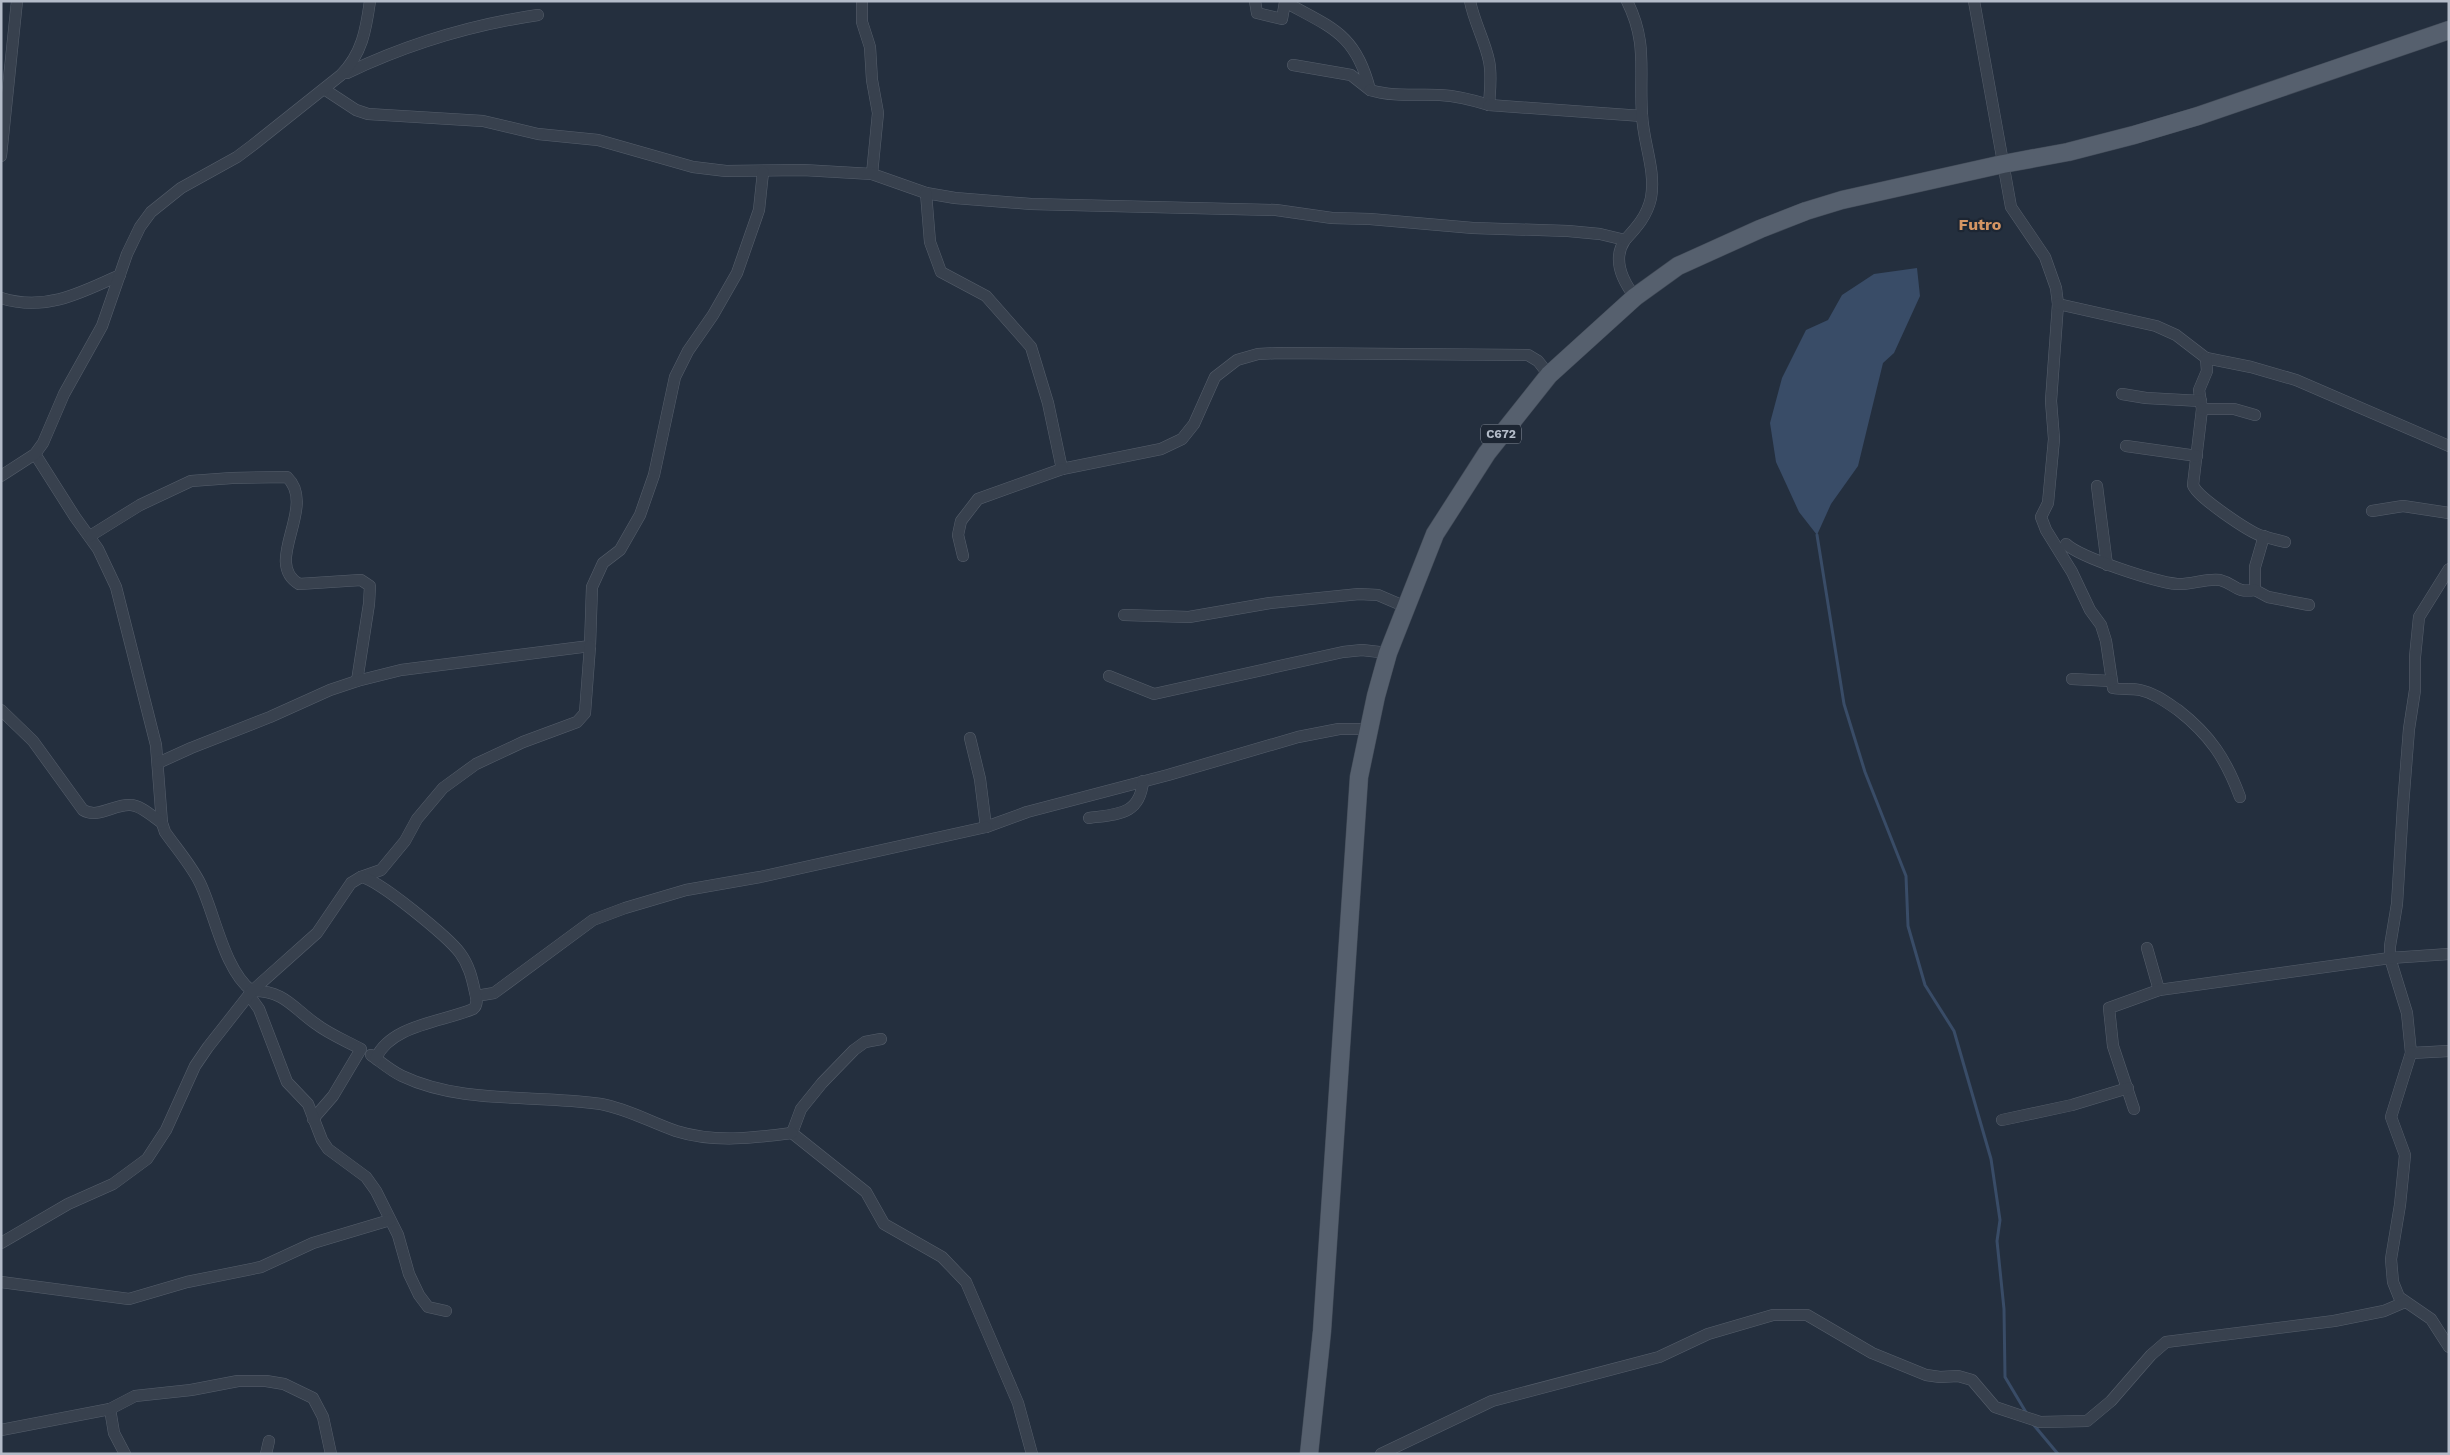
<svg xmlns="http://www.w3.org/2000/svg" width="2450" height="1455" font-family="'Work Sans',sans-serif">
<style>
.water{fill:#394c67}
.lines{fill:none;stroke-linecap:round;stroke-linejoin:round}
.stream{stroke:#394c67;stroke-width:3}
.street-casing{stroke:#565f6c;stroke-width:12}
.primary-casing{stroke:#414a57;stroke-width:19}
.street{stroke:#38414e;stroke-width:11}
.primary{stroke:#56606e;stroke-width:18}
.labels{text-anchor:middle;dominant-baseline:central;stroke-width:4.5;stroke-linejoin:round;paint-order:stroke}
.shield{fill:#1d2633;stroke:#878f9c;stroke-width:1}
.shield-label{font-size:12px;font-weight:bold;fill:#b4bcc9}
.quarter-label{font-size:16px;font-weight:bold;fill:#d59563;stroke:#1d2633}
</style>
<rect width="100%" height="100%" fill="#242f3e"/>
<path class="water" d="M1917,268L1920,296L1894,353L1883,363L1858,466L1831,504L1817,535L1799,512L1776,462L1770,423L1782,378L1806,330L1828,320L1842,295L1874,274Z"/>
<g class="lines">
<g class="stream">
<path d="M1817,535L1844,704L1865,772L1906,876L1908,926L1925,985L1954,1031L1991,1159L2000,1220L1997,1241L2004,1309L2005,1377L2027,1414"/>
<path d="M2033,1424L2058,1454"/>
</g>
<defs>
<g id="street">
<path d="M862,1V22L870,47L872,80L878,113L872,174"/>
<path d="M1255,1L1257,13L1282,19L1285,2C1332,28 1356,34 1370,90L1351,75L1293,65"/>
<path d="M1974,1L2011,207L2045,257L2056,288L2058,304L2051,401L2054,439L2048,503L2041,517L2046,530L2072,572L2090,610L2101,625L2106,641L2113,688C2122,690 2131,688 2140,690C2154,693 2166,702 2178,710C2210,735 2226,759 2240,797"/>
<path d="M347,73C410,43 470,25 538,15"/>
<path d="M324,89L356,110L368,114L483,121L538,134L598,140L693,167L726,171L803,170L872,174L926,193L955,198L1031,204L1276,210L1332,218L1370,219L1473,228L1568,231L1600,234L1625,240C1612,259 1622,280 1635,297"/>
<path d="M1370,90C1393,97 1416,94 1440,95C1457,96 1473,100 1489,105C1490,91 1492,75 1489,61C1485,41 1474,22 1470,1"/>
<path d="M1489,105L1642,116"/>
<path d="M1,156L17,1"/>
<path d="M926,193L930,242L941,272L986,296L1031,347L1048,403L1062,469L1161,449L1182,439L1194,424L1215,377L1237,360L1258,354L1279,353L1528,355L1538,361L1549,375"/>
<path d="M1625,240C1637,227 1647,216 1651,198C1656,169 1643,143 1642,114C1639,70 1648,43 1627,1"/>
<path d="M1,298C45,312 81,293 120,275"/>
<path d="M2058,304L2156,326L2176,335L2206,358L2251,367L2296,380L2449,446"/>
<path d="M2206,358L2207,371L2199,390L2202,409L2193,485C2197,497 2249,532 2262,536C2269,538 2277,540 2285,542"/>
<path d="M2122,394L2146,398L2201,401"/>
<path d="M2202,409H2234L2255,415"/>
<path d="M2126,446L2197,456"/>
<path d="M35,454L75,517L98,549L116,587L156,745L162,823L165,832C177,849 191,865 200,883C215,914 224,970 252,991C284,990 293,1008 316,1024C329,1034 346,1041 361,1049L333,1096L313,1119"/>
<path d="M1,476L35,454L43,443L64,394L102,326L127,254L140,227L151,212L181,188L237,157L253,145L341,75C362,54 366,30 370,1"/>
<path d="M2097,486L2107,565"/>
<path d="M2372,511L2403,506L2449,513"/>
<path d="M90,536L140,505L191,481L232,478L287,477C318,507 262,562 299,584L361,580L370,586L369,604L357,681"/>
<path d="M2264,536L2255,567V590L2268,597L2309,605"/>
<path d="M2066,544C2081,558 2156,582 2177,584C2191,585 2206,578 2220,580C2236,584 2234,593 2255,590"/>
<path d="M963,556L958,535L961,521L978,499L1062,469"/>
<path d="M2449,569L2419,617L2415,657V690L2409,729L2403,806L2397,904L2390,946V958L2407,1013L2411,1053L2391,1117L2405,1155L2400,1205L2391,1259L2393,1282L2399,1297L2431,1319L2449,1347"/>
<path d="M1124,615L1189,617L1270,603L1359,594L1378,595L1406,607"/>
<path d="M1109,676L1154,694L1343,652L1362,650L1388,653"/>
<path d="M2072,679L2111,681"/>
<path d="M1,710L33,741L83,810C98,819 114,804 130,805C141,805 153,817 162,823"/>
<path d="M970,738L980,779L986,827L1027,812L1168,775L1298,737L1339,729H1361L1368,733"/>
<path d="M158,763L191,748L270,717L330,690L357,681L401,670L590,646L592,587L603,563L620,550L640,515L654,475L675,377L688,351L713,315L737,273L759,210L763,172"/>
<path d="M1089,818C1118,814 1140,815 1143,781"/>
<path d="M361,877L381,870L405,841L417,819L443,788L476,764L523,742L577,722L585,713L590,646"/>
<path d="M2147,948L2159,990"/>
<path d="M249,995L259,1009L287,1082L308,1104L322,1140L328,1149L366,1177L376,1191L398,1235L409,1274L419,1295L428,1307L446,1311"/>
<path d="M476,996L494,993L593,920L625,908L686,890L760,877L986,827"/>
<path d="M881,1039L865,1042L854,1050L822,1083L801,1109L792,1133L866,1192L884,1224L942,1257L966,1282L1018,1403L1032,1454"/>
<path d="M2411,1053L2449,1051"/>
<path d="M371,1055C381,1062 391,1071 402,1076C463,1105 536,1094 601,1104C628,1109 650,1122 676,1131C714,1143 754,1138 792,1133"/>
<path d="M2134,1109L2113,1046L2109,1008L2159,990L2390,958L2449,954"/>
<path d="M2002,1120L2072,1105L2128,1088"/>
<path d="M1,1243L68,1204L113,1184L147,1159L166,1130L195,1066L208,1047L252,991L317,933L351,883L361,877C377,878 449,938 460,953C469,965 472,978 475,992C477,999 478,1005 473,1009C442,1022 391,1025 376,1058"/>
<path d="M1,1282L129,1299L187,1282L261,1267L313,1243L390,1220"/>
<path d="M110,1409L114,1433L125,1454"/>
<path d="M1,1430L110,1409L135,1396L191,1390L238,1381H266L284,1384L313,1398L323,1417L331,1454"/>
<path d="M266,1454L269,1441"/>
<path d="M1381,1454L1492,1401L1659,1357L1708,1334L1773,1315H1807L1872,1353L1926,1375L1940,1377L1958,1376L1972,1380L1995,1407L2040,1422L2087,1421L2111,1401L2151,1355L2166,1342L2334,1321L2384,1311L2405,1302"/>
</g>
<path id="primary" d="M1309,1454L1322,1331L1359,777L1376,696L1388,653L1435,534L1487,453L1549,375L1635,297L1678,266L1760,229L1806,211L1842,200L2003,164L2068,152L2134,135L2198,116L2449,30"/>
</defs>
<use href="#street" class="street-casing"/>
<use href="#primary" class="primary-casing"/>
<use href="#street" class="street"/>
<use href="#primary" class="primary"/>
</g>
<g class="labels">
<rect class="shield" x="1481" y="424.5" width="40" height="19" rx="4"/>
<g class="shield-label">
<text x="1501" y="434">C672</text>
</g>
<g class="quarter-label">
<text x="1980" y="224">Futro</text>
</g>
</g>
<rect width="2450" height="1455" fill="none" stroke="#b4bcc9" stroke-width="5"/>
</svg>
